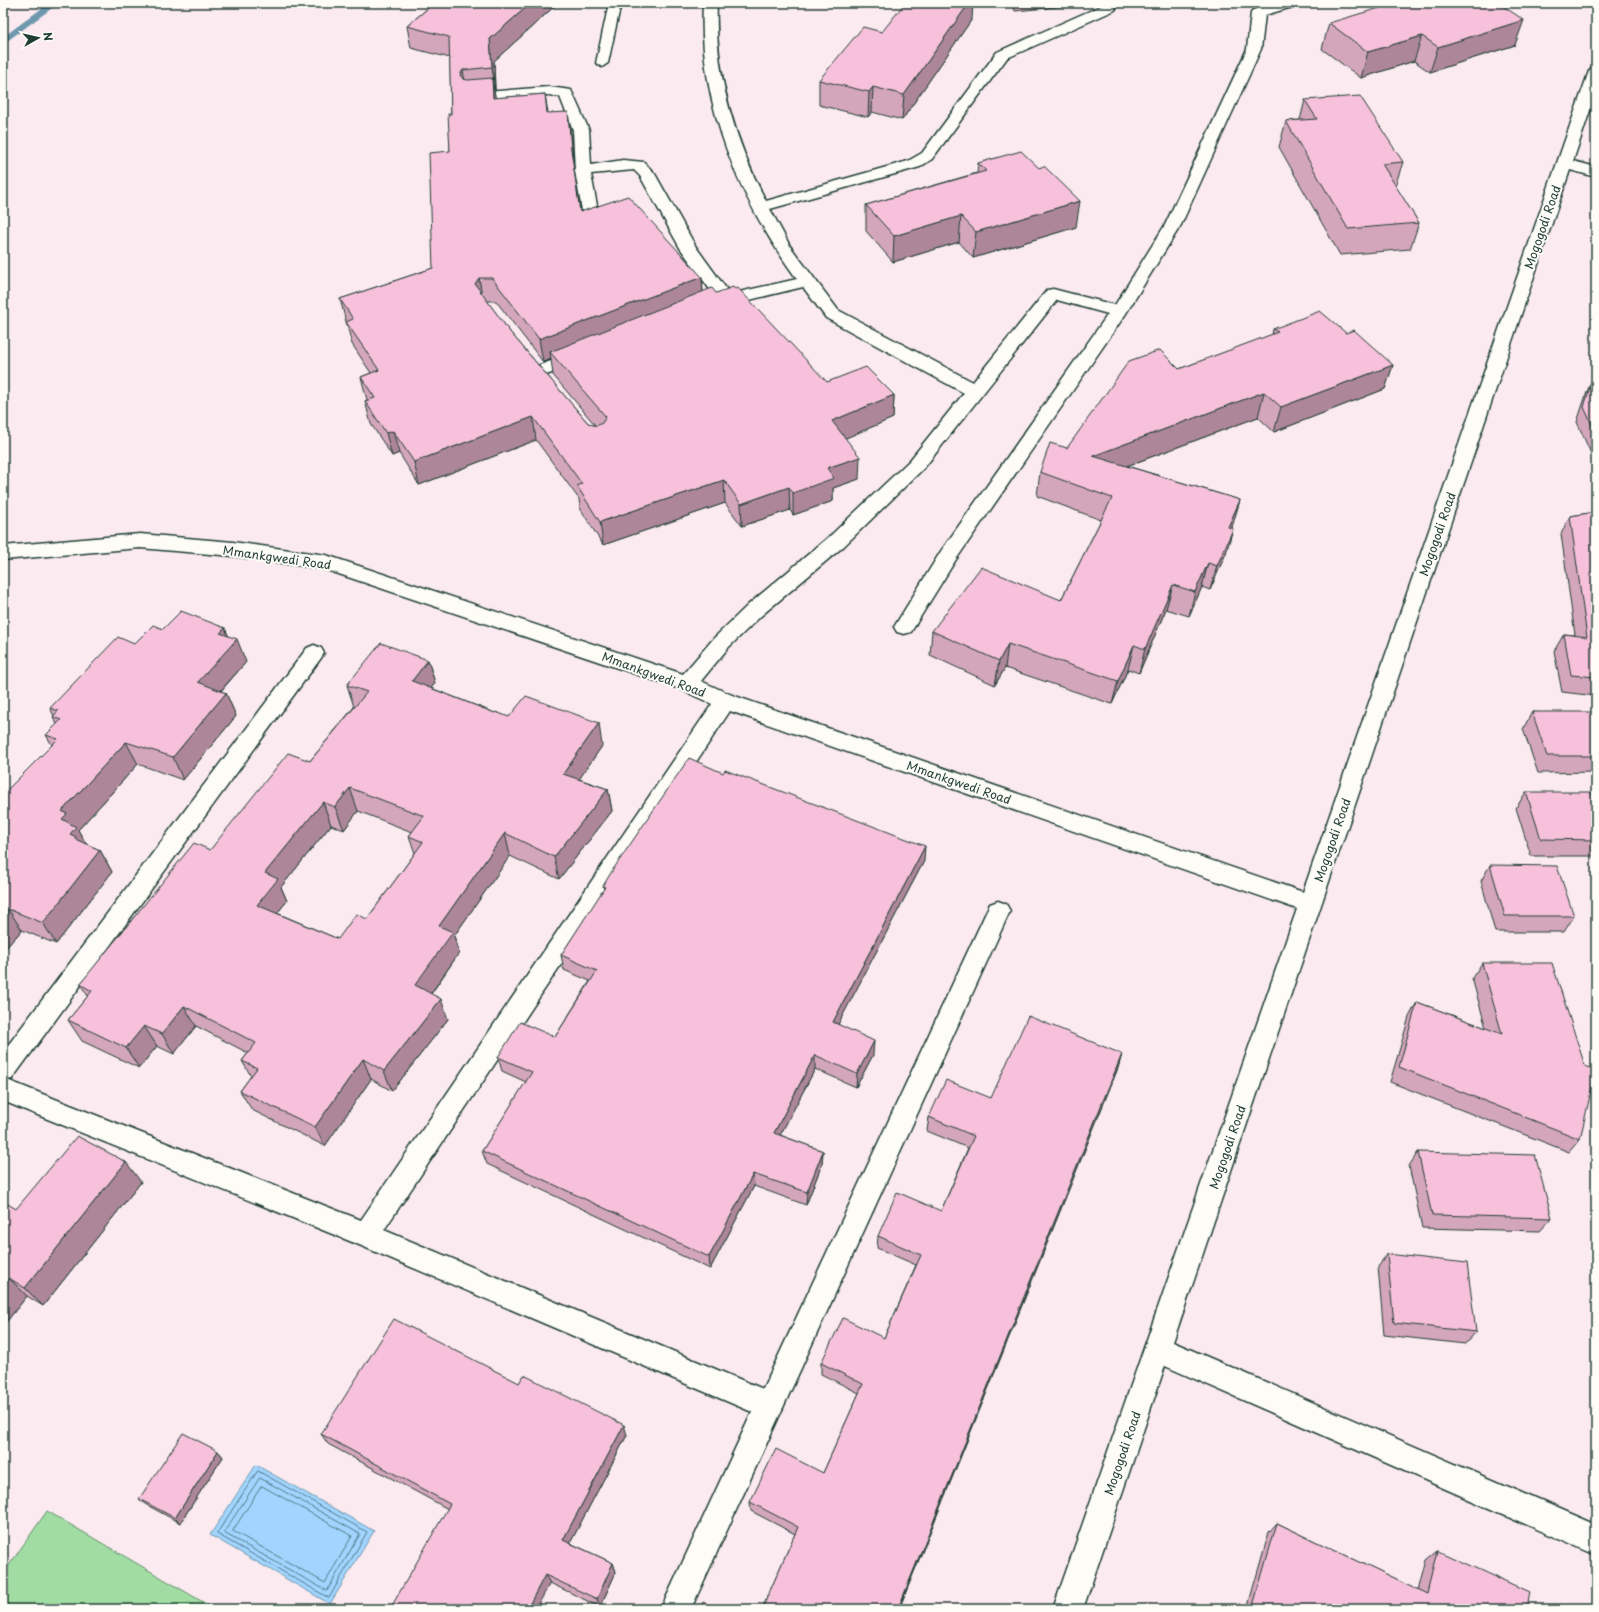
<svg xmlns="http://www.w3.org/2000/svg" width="1599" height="1612" font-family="'Playpen Sans',sans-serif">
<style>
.green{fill:#a1dda3;stroke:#608d6c}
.water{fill:#a1d5ff;stroke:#6d98ae}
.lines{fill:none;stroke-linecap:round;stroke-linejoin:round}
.shore{stroke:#537a85;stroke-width:1}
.stream{fill:#6d98ae;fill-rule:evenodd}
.service-casing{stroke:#1f3d34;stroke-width:3}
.minor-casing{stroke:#1f3d34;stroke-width:3}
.service{fill:#fdfcf7;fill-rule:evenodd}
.minor{fill:#fdfcf7;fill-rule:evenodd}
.wall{fill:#d4a6bc;stroke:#1f3d34;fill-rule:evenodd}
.shaded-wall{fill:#ad8799;stroke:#1f3d34}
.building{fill:#f7c1db;stroke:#1f3d34;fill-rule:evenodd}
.labels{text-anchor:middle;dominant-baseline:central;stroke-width:4;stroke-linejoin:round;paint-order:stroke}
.street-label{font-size:12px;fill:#1f3d34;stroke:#fdfcf7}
</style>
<rect width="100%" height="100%" fill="#fbeaef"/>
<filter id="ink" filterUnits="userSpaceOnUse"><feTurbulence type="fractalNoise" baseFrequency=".025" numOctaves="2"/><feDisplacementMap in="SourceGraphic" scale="8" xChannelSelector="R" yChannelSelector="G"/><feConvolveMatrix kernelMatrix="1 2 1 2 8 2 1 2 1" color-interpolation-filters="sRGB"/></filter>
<g filter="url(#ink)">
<path class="green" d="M47,1511L215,1609H3V1574Z"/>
<path class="water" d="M256,1465L374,1531L330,1604L210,1535Z"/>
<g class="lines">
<g class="shore">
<path d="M258,1471L367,1532L329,1598L217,1534Z"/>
<path d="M260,1478L360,1534L327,1591L224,1533Z"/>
<path d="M262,1486L352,1536L325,1583L233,1531Z"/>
</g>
<path class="stream" d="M49,3H59L3,44V37Z"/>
<defs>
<path id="service" d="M609,3H621L608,63L602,67L596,63Z"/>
<g id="minor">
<path d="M703,3H717C714,73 734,139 766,201L908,161L922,153L997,52L1103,5V3H1117L1115,10L1007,58L932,159L920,167L770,209L790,246L838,310L973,382L1047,290L1053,289L1115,305L1165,225L1247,49L1251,13L1253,10L1276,3H1298L1296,6L1265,15L1261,49L1181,225L1125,315L955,561L911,632L904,634L897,632L894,627L941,551L1108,314L1057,300L924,468L844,546L762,615L728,648L701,681L732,695L1303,892L1589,71L1591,68L1596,67V93L1573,161L1596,167V177L1570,170L1173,1342L1596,1525V1555L1165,1366L1083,1609H1053L1297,909L730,711L384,1230L763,1389L990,904L998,901L1006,904L1010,911L691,1609H661L752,1412L357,1244L3,1101V1052L307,648L314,645L321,648L324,653L321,658L12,1079L7,1080L361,1220L712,704L680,689L324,569L233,556L140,548L3,560V546L140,534L233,542L326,555L683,674L714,638L748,605L830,536L910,460L964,393L826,318L803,287L716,308L710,307L707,303L710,299L716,298L680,248L640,176L634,170L591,174L599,216L597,219L591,221L585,219L583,216L575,171L573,130L560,97L549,95L472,101L467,100L465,97L467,94L472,93L549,87L571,90L589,130L591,165L623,160L644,162L655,174L696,247L730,294L797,279C739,200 698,102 703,3Z"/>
<path d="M580,350L586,352L589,356L586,360L541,377L535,375L532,371L535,367Z"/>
</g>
</defs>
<use href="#service" class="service-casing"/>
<use href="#minor" class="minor-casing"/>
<use href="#service" class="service"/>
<use href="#minor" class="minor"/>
</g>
<g class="wall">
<path d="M434,3H558L494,61L495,90H494L495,98L545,94L548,113L571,134L573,163L580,212L702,277L703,292L716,293L827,382L894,395L893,418L845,438L859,479L833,488V501L793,515L790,510L742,526L725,503L603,545L580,508L579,499L536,440L419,485L399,453L392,456L371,424L365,401L367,400L361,377L371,373L352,344L340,299L433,268L450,151L451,114L450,58L411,48L407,26ZM487,301H496L543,362L551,359L553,375L596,426L588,423L510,332Z"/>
<path d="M1012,3H1070H1068V6L1015,11Z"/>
<path d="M972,19L902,120L872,112L868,117L819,105V80L882,32Z"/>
<path d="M1329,23L1515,45L1430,72L1414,61L1361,78L1322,49Z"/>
<path d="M1305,100L1403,162L1395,186L1419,223L1410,249L1340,255L1279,147L1286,121L1300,120Z"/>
<path d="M978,163L1076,227L973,258L959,242L893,262L866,231V205L977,173Z"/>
<path d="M1273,329L1346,333L1393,365L1385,389L1274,432L1258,417L1127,466L1240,500L1231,528L1226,553L1210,590L1202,587L1189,616L1166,609L1139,673L1128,669L1112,704L1005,668L995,685L930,655L932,631L1061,600L1101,520L1037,496L1040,472L1179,369L1272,335Z"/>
<path d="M1594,374L1596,375V465L1577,422L1588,389Z"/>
<path d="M1596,512V696L1562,692L1554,651L1564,634L1575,635L1561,534L1570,516Z"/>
<path d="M225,628L228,635L246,662L221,691L226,693L236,716L183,780L138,764L78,830L86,844L100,850L112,872L56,944L22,930L3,951V794L52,745L46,735L57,724L53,717L54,716L50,708L134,644L163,629Z"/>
<path d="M428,660L435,683L431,688L495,713L602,746L579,779L608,789L612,811L559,879L510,856L454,936L459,953L431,994L448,1019L392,1091L371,1079L325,1146L252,1110L240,1091L251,1076L242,1061L248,1053L196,1026L174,1054L157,1046L139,1068L82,1041L68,1020L88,996L80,984L210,850L310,761L354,707L347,685ZM358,811L412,832L409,836L415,853L367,919L338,939L277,913L287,901L281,887L331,825L344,830Z"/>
<path d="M1532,712L1596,717V772L1538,773L1523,729Z"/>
<path d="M1526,792L1596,807V856H1531L1516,808Z"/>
<path d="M924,861L838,1024L873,1055L856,1087L815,1069L780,1135L823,1151L822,1164L806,1205L754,1186L710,1269L487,1164L482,1151L526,1082L502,1071L498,1057L555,1037L590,981L564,970L561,955L604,890L603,886Z"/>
<path d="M1490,865L1574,916L1564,932H1495L1481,881Z"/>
<path d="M1482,963L1580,1139L1569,1152L1390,1082L1409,1017L1417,1002L1486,1028L1472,978Z"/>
<path d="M1122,1054L1118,1068L899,1609H762L795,1534L751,1511L750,1502L823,1473L859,1393L821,1374V1363L884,1338L916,1265L877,1248L878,1236L941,1211L968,1148L927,1131L929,1117L991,1098Z"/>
<path d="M1418,1152L1552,1218L1540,1231L1422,1228L1409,1166Z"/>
<path d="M141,1182L43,1306L27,1296L3,1326L16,1209Z"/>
<path d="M1387,1254L1476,1332L1465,1344L1384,1335L1378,1266Z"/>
<path d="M519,1383L627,1435L570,1543L613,1563L616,1572L600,1607L550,1583L448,1509L328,1444L321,1434Z"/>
<path d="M218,1451L223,1457L180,1523L145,1504L139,1499Z"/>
<path d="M1277,1523L1419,1591L1427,1560L1438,1551L1527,1609H1247L1269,1532Z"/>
</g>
<g class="shaded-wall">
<path d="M531,3H558L494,61L495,90L492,67L490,39Z"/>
<path d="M969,3H973L972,19L902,120L904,95Z"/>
<path d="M1524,20L1515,45L1430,72L1438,47Z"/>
<path d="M1422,36L1414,61L1361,78L1368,52Z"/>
<path d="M463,70L467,93L460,75Z"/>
<path d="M492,78L496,101L493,98Z"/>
<path d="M873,87L872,112L868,117L869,92Z"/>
<path d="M568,112L571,134L574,171L571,149Z"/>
<path d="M1080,201L1076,227L973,258L976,232Z"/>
<path d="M961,216L959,242L893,262L894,236Z"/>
<path d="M702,277L703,300L550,352L551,359L543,362L539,339Z"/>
<path d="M479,278L483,301L475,284Z"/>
<path d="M1393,365L1385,389L1274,432L1281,407Z"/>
<path d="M1264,392L1258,417L1089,480L1093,456Z"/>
<path d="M894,395L893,418L832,444V421Z"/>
<path d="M533,417L536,440L419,485L414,462Z"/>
<path d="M393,431L399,453L392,456L386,433Z"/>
<path d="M860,457L859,479L833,488V501L793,515V493L827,468Z"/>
<path d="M724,480L725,503L603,545L600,522Z"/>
<path d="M789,487L790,510L742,526L741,504Z"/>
<path d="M1240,500L1233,524L1221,551L1228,527Z"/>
<path d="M1233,529L1226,553L1210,590L1217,566Z"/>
<path d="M1208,563L1202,587L1189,616L1195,592Z"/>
<path d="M1173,585L1166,609L1139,673L1145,649Z"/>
<path d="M225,628L232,645L237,639L246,662L208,705L198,682L220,633Z"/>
<path d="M1008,644L1005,668L995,685L999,661Z"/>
<path d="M1134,645L1128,669L1112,704L1118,681Z"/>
<path d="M428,660L435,683L419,704L412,681Z"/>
<path d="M226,693L236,716L183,780L173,757Z"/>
<path d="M599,723L602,746L567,797L563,774Z"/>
<path d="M126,742L138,764L78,830L89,848L82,856L62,819V811Z"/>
<path d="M350,788L358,811L344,830L335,807Z"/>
<path d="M608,789L612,811L559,879L554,857Z"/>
<path d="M323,802L331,825L281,887L287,901L267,926L257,905L265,873Z"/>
<path d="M505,833L510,856L454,936L459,953L422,1006L415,985L439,926Z"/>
<path d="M925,846L924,861L832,1036L833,1022Z"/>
<path d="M100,850L112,872L56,944L43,923Z"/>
<path d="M8,909L22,930L3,951V914Z"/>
<path d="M441,999L448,1019L392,1091L384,1071Z"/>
<path d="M184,1006L196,1026L174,1054L162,1034Z"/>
<path d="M144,1026L157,1046L139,1068L126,1048Z"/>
<path d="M874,1041L873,1055L856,1087L857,1074Z"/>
<path d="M1122,1054L1118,1068L899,1609H898Z"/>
<path d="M815,1055V1069L774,1147V1133Z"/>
<path d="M363,1059L371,1079L325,1146L315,1127Z"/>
<path d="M823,1151L822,1164L806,1205L807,1192Z"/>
<path d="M126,1162L141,1182L43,1306L25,1288Z"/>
<path d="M753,1174L754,1186L710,1269L709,1257Z"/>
<path d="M9,1278L27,1296L3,1326V1286Z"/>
<path d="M624,1425L627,1435L567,1549L563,1540Z"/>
<path d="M218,1451L223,1457L180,1523L175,1518Z"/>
<path d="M613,1563L616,1572L600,1607L597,1599Z"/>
<path d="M545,1575L550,1583L536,1609H527Z"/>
</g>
<g class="building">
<path d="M434,3H531L490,39L492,67L463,70L460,75L463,79L468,80L492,78L493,98L545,94L547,113L568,112L571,149L580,212L628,196L702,277L539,339L492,278H479L475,284L510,332L588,423L596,426L602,423L606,417L550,352L712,288L716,293L733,287L735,289L738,288L827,382L866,367L894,395L832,421L860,457L827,468L834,478L793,493L789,487L741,504L724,480L600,522L577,486L582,484L533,417L414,462L393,431L386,433L365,401L375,398L361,377L379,370L346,322L353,319L340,299L433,268L429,153L450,151L448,114H451L449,37L407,26Z"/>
<path d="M905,3H969L904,95L873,87L869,92L819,80L863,27L882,32Z"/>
<path d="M1396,3H1498L1524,20L1438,47L1422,36L1368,52L1329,23Z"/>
<path d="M1360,96L1403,162L1382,164L1419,223L1348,229L1286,121L1317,119L1305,100Z"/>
<path d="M1021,151L1039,168L1044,166L1080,201L976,232L961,216L894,236L866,205L986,171L978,163Z"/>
<path d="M1320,311L1346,333L1354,330L1393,365L1281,407L1264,392L1093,456L1240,500L1228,527L1233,529L1217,566L1208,563L1195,592L1173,585L1145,649L1134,645L1118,681L1008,644L999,661L932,631L981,567L1061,600L1112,498L1040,472L1050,443L1067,448L1129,361L1160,350L1179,369L1278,332L1273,329Z"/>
<path d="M1594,374L1596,375V434L1584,407Z"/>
<path d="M1596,512V677L1571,675L1564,634L1587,637L1570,516Z"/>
<path d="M181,611L225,628L220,633L237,639L198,682L226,693L173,757L126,742L62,811L67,814L62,819L76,827L70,834L76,837L75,839L100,850L43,923L8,909L3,914V794L58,739L46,735L61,720L53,717L58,711L50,708L118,637L134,644L153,625L163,629Z"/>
<path d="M381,643L428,660L412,681L495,713L496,712L509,717L526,696L599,723L563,774L608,789L554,857L505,833L439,926L453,932L415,985L441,999L384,1071L363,1059L315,1127L240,1091L257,1068L242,1061L256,1043L184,1006L162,1034L144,1026L126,1048L68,1020L92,991L80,984L194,843L210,850L288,753L310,761L367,692L347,685ZM350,788L424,816L409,836L423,842L367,919L356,914L338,939L257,905L278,879L265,873L323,802L335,807Z"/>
<path d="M1532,712H1594L1596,717V756H1547Z"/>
<path d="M689,758L723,773L725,770L925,846L833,1022L874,1041L857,1074L815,1055L774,1133L823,1151L807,1192L753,1174L709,1257L482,1151L532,1072L498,1057L520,1022L555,1037L597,971L561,955L605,887L603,886L612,871Z"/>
<path d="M1526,792H1591L1596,807V840L1541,839Z"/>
<path d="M1490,865L1557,866L1574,916H1505Z"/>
<path d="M1482,963H1552L1585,1066L1596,1070L1580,1139L1399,1067L1417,1002L1502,1034Z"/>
<path d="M1028,1016L1122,1054L898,1609H762L798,1527L750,1502L776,1449L823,1473L863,1384L821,1363L843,1318L884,1338L921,1255L878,1236L897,1192L941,1211L974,1136L929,1117L946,1080L991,1098Z"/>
<path d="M77,1136L126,1162L25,1288L9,1278L3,1286V1201L16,1209Z"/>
<path d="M1418,1152L1535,1155L1552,1218L1432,1215Z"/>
<path d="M1387,1254L1467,1263L1476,1332L1394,1323Z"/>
<path d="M394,1319L519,1383L524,1375L624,1425L563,1540L613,1563L597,1599L545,1575L527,1609H390L450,1504L321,1434Z"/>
<path d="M183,1433L218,1451L175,1518L139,1499Z"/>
<path d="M1277,1523L1428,1595L1438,1551L1530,1593L1527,1609H1252Z"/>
<path d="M703,1602L717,1609H700Z"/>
</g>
</g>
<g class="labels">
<g class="street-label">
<text transform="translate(1542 227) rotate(-71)">Mogogodi Road</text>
<text transform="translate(1437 534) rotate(-71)">Mogogodi Road</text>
<text transform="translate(277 557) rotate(8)">Mmankgwedi Road</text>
<text transform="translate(654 674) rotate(20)">Mmankgwedi Road</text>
<text transform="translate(959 782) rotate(19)">Mmankgwedi Road</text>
<text transform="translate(1332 840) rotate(-71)">Mogogodi Road</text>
<text transform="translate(1227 1147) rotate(-71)">Mogogodi Road</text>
<text transform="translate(1122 1453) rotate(-71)">Mogogodi Road</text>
</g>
</g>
<rect width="1599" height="1612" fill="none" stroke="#fdfcf7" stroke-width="16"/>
<rect x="8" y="8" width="1583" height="1596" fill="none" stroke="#1f3d34" stroke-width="1.5" filter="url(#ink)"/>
<g transform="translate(38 38) rotate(82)" stroke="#fdfcf7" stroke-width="3" paint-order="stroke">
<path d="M0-3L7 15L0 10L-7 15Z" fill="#1f3d34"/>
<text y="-6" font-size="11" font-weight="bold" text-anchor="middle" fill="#1f3d34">N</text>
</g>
</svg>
